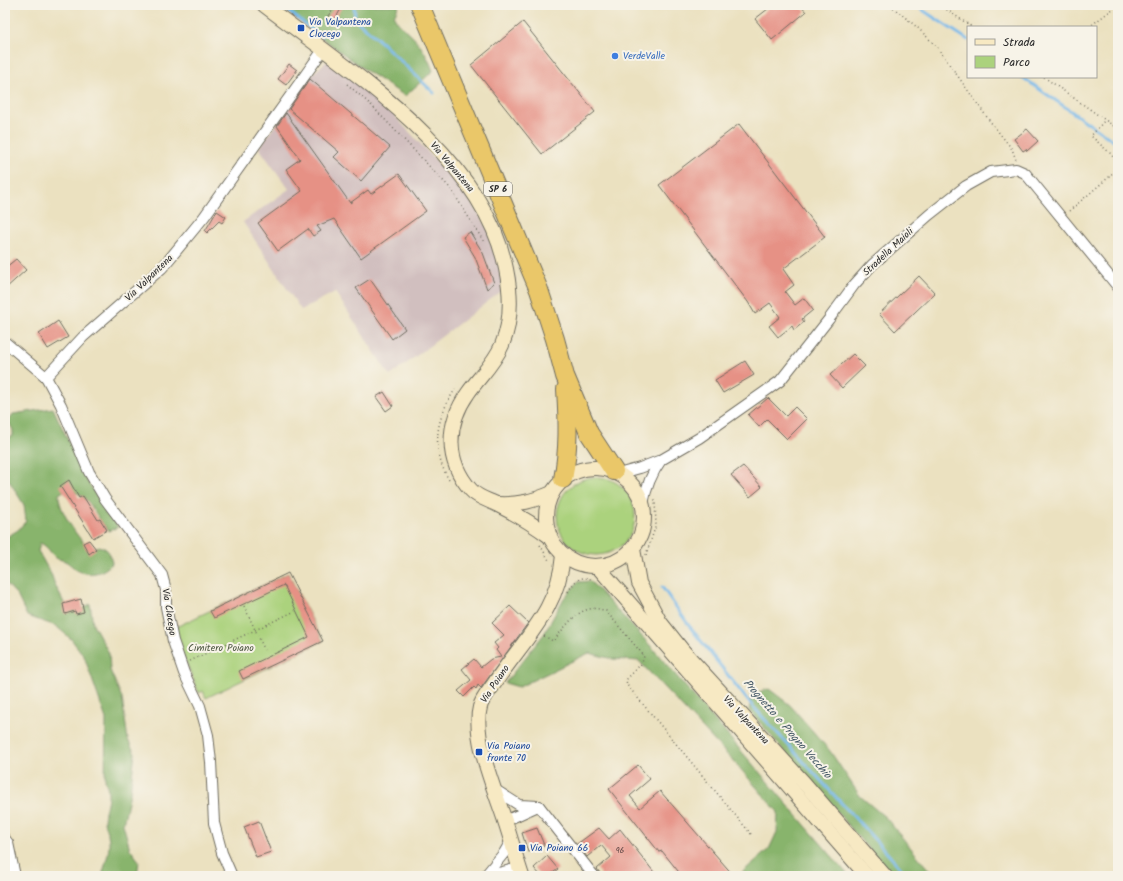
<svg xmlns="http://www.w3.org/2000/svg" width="1123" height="881" font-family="Kalam,sans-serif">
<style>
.industrial{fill:#d1bfbf}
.green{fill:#abd27d;stroke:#6b7e54}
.forest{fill:#88b46c;stroke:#5a704c}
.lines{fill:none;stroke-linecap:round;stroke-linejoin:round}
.stream{stroke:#74b8ea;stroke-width:3}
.building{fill:#e69185}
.street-casing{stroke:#6e6b5f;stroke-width:12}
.secondary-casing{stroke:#6e6b5f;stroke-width:16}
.highway-casing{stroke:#6e6b5f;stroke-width:20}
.path{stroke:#6e6b5f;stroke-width:1.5;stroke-dasharray:1 3;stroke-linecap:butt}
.street{stroke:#fff;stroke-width:10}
.secondary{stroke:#f7e9c3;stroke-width:14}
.highway{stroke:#eac769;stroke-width:18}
.transit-dot{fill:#1a4fb4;stroke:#f7f3e8;stroke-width:1.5}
.shop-dot{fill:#3f7fe0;stroke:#f7f3e8;stroke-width:1.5}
.labels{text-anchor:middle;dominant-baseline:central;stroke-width:4;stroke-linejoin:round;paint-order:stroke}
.number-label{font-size:8px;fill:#5a4442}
.shield{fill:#f7f3e8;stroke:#686764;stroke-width:1}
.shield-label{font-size:9px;font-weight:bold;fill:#2b2b2b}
.transit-label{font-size:10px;fill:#164399;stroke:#f7f3e8;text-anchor:start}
.shop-label{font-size:10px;fill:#366cbe;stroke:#f7f3e8;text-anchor:start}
.street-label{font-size:10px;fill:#2b2b2b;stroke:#f7f3e8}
.park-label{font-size:10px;fill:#4b5540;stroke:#f7f3e8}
.water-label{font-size:11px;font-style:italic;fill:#415564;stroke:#f7f3e8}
</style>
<rect width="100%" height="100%" fill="#f7f3e8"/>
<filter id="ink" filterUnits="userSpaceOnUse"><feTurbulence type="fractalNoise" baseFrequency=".025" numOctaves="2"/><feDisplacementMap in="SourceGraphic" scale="8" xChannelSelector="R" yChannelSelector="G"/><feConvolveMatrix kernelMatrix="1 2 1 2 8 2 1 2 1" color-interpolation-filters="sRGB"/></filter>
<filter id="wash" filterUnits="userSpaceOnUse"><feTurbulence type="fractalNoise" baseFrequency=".012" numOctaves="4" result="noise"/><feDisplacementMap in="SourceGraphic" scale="16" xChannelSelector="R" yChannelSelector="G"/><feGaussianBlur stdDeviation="0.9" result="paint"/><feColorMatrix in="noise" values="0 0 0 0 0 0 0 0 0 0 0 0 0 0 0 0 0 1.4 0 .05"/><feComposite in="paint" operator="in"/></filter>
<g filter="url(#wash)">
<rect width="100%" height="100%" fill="#ebe1c0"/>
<path class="industrial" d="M328,60L380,100L463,190L498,243L516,280L390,376L335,292L301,310L243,222L289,189L259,148L310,76Z"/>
<g class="green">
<circle cx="596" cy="516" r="39"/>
<path d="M288,573L323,641L206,698L203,691L199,693L172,629Z"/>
</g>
<g class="forest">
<path d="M283,5L312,7L314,5H399L394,16C398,25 404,28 411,35C421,45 428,57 433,71L405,96L368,72L288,13L281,7Z"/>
<path d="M53,408L87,481L118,527L109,531C93,515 92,495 67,489L59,494C57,508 80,543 92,550L99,546C109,549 110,553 112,563C103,574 88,577 75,569C72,566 69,563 65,561C62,560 58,559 56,558C50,553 48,546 40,543L38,551L52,576L55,585L67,609L71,611H80L90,604L93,624L109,653L110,670L122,698L128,740L135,753L130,793L123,824L130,849L139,861L137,876H102C105,864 110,852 109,839C108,833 104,826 104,820C105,805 112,796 105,780L106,719L84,656L71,639L56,626L27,616L17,595L5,582V538L18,530L26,521L24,505L5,474V439L13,436V430L8,421L13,414Z"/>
<path d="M590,581L648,643L849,876H738L769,849L777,832L778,812L737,765L639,661L613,659L589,653L519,687L505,683L544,634L564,598L578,582Z"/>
<path d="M769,689L790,705L830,751L860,796L886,818L934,876H892L749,710L752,694Z"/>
</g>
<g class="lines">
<g class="stream">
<path d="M280,5L322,37"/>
<path d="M354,5L355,19L380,41L434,93"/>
<path d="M915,5L968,40"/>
<path d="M1022,77L1118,144"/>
<path d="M662,587L690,627L749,702L908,876"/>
</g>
</g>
<g id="blocks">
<g class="building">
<path d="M336,5H343L332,25L325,20Z"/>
<path d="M773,5H800L806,12L772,40L755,19Z"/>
<path d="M523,22L595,112L542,154L471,65Z"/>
<path d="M289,64L297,70L286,85L278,79Z"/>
<path d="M310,79L390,147L361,181L334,157L339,152L289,109Z"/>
<path d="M286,113L350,203L368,190L371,194L399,174L426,211L361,258L334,219L317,226L321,231L313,236L308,229L278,251L258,223L302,191L286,169L300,159L277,126Z"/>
<path d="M739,124L825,237L783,269L794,285L785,292L795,305L804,298L813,310L802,319L804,322L794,330L792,326L778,337L769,326L780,317L770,303L755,314L748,302L659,185Z"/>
<path d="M1027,129L1038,141L1027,151L1026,149L1023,151L1014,139Z"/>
<path d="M217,211L226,217L222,223L219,221L207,233L205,231Z"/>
<path d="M470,232L483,253L494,283L487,289L475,257L463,237Z"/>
<path d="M16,259L26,270L5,289V268Z"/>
<path d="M919,276L935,293L895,331L879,314Z"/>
<path d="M370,279L405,329L392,339L356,288Z"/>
<path d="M58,321L68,337L48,349L39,334Z"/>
<path d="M853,354L865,366L842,388L830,375Z"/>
<path d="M745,361L754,375L723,393L715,380Z"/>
<path d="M384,392L393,406L386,411L376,397Z"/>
<path d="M768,398L786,416L795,407L807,419L787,439L767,419L759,427L748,415Z"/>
<path d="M743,466L762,487L750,497L731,475Z"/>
<path d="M69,480L79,498L83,496L98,520L100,519L107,530L93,538L60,486Z"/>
<path d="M89,540L96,549L89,554L83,543Z"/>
<path d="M288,573L323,641L243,679L239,671L309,637L284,585L214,618L210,611Z"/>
<path d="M81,599L84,612L76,614L75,611L65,614L63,604Z"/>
<path d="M510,606L528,623L481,688L478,685L476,689L474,687L464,697L458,691L471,680L462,669L474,659L481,667L491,659L501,657L496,650L498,648L494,643L504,635L492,623Z"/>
<path d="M638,765L650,779L630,796L640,808L660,791L734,876H682L662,851L659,852L609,789Z"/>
<path d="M259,821L271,852L256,857L244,827Z"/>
<path d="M537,828L544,845L528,852L522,833Z"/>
<path d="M599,828L609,839L620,829L657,876H602L597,869L611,857L601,845L587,857L577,844Z"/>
<path d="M547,856L558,869L549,876H541L534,868Z"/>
</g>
</g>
</g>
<g filter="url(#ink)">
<use href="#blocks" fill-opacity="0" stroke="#6e6b5f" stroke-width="1"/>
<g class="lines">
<defs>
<g id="street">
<path d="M5,342L46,377L61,405L89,472L105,499L162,575L166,590V607L173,641L184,673L200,706L208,735L211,762L214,823L222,853L232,876"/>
<path d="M46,377L83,337L162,268L204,217L323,50"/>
<path d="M618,474L640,468L661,460L699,438L780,381L829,319L854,285L872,265L929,215L966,186L991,172L1016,169L1025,173L1118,287"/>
<path d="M643,504C646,487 651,474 661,460"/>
<path d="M494,789L519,805L539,806"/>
<path d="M539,806L594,876"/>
<path d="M505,821L538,806"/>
<path d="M5,839L8,843L15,876"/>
<path d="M485,876L504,853L511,841"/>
<path d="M486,876L519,868"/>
</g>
<g id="secondary">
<path d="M264,5C350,71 484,155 506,269C511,293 512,321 502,345C494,364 479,377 468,393C446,424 445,461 471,490C478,498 489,500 498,505C516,514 533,524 549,536"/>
<circle cx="595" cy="517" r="49"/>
<path d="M498,504C519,505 533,501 552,493"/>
<path d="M633,549L639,583L660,622L683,651L805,784L885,876"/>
<path d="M598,567L867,876"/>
<path d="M522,876C516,858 511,839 505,821C495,790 472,738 480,707C482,698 491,689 496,681C524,639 559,609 563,555"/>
</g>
<g id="highway">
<path d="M420,5L539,290L555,339L565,376L589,433L614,471"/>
<path d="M563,479C569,449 568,420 566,389"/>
</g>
</defs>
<use href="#street" class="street-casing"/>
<use href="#secondary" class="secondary-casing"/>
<use href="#highway" class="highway-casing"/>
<g class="path">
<path d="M890,5L918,28L937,47L989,120L1012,149L1016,160"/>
<path d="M940,5L972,27"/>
<path d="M1089,27L1118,5"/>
<path d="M1044,77L1118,129"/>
<path d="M347,84L370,104L451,189L484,242"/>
<path d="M1069,211L1109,177L1115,170L1116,162L1111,154L1091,136L1105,120"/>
<path d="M449,480C430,448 436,416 457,387"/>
<path d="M540,545L550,562"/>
<path d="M646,555L656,525L655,499"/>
<path d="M568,592C574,582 580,574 593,580"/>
<path d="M244,606L266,653"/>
<path d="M544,636L553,641C568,624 581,601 606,611L644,656L642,663L626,680L627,685L751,834"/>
<path d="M190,661L295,611"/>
</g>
<use href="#street" class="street"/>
<use href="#secondary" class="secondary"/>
<use href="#highway" class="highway"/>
</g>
</g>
<g class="transit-dot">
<rect x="297" y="24" width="8" height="8" rx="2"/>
<rect x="475" y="748" width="8" height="8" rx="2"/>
<rect x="518" y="844" width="8" height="8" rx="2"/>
</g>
<circle class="shop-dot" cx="615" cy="56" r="4"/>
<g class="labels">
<g class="number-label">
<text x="620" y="850">96</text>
</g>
<rect class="shield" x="484" y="182" width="28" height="14" rx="3"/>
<g class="shield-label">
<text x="498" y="189">SP 6</text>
</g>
<g class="transit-label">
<text x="309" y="22">Via Valpantena<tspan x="309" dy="12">Clocego</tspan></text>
<text x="487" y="746">Via Poiano<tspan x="487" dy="12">fronte 70</tspan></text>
<text x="530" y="848">Via Poiano 66</text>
</g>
<g class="shop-label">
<text x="623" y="56">VerdeValle</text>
</g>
<g class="street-label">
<text transform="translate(452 167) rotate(50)">Via Valpantena</text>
<text transform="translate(888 252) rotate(-43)">Stradella Maioli</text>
<text transform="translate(149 278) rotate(-44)">Via Valpantena</text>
<text transform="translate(169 612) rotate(81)">Via Clocego</text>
<text transform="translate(495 684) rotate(-56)">Via Poiano</text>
<text transform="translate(746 720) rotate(47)">Via Valpantena</text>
</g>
<g class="park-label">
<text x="221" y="648">Cimitero Poiano</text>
</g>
<g class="water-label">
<text transform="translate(787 729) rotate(49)">Prognetto e Progno Vecchio</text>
</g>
</g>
<rect width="1123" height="881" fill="none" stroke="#f7f3e8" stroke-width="20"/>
<rect x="967" y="26" width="130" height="52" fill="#f7f3e8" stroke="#a5a39c"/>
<rect x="975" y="39" width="20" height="6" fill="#f7e9c3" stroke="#a5a39c"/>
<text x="1003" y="46" font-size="12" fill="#2b2b2b">Strada</text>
<rect x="975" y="56" width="20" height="12" fill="#abd27d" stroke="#a5a39c"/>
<text x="1003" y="66" font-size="12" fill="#2b2b2b">Parco</text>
</svg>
